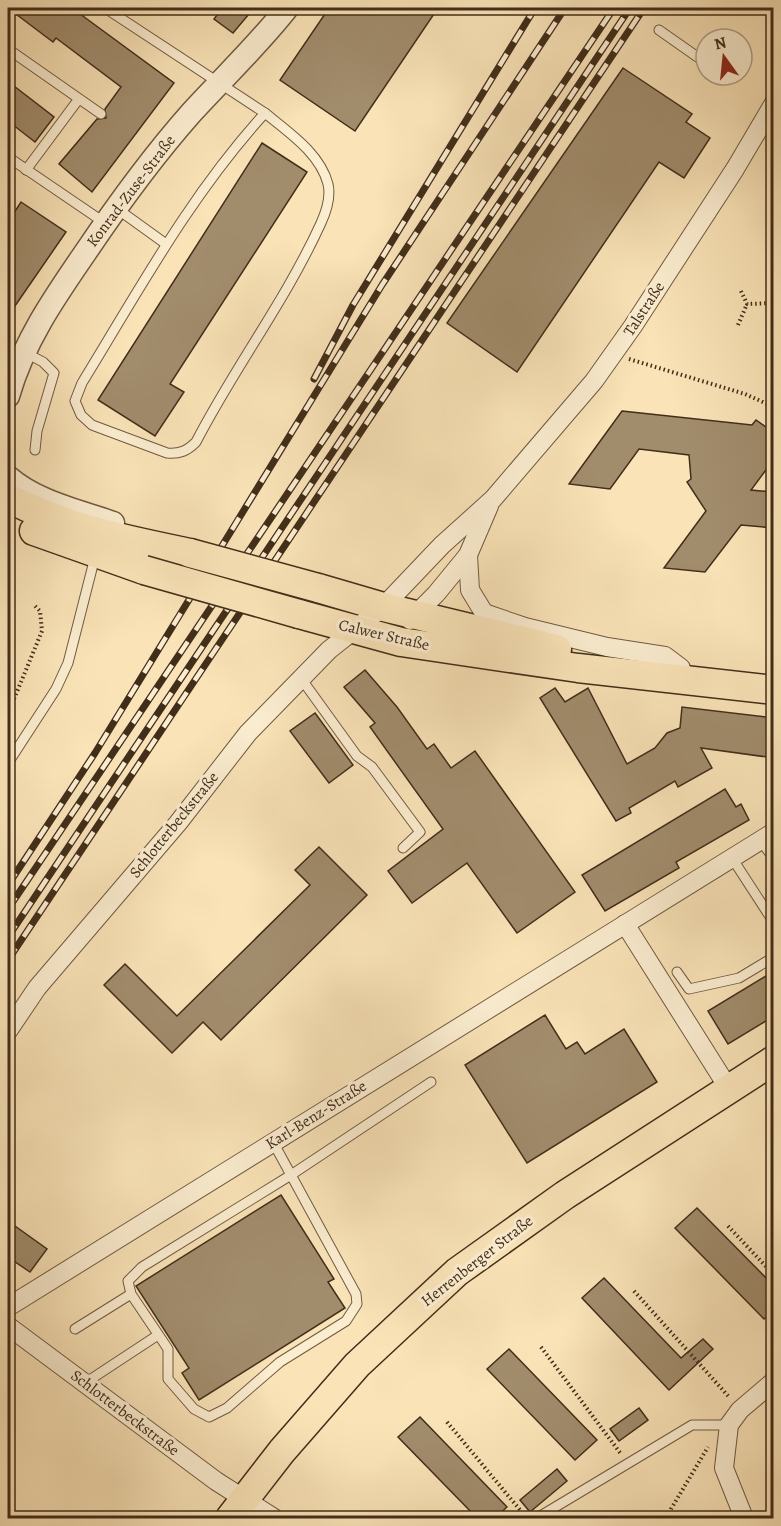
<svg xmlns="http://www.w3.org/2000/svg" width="781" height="1526" font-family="Alegreya,serif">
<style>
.building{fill:#a18c6c;stroke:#412e1a;stroke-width:1.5}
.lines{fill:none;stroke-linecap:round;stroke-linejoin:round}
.service-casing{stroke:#6f5b41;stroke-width:11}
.minor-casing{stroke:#6f5b41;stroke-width:20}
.tertiary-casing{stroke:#6f5b41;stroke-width:25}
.primary-casing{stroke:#412e1a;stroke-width:31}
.path{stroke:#412e1a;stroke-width:4;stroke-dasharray:1.5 3;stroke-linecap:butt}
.service{stroke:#fbedd0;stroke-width:9}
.minor{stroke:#fbedd0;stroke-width:18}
.tertiary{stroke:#fbedd0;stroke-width:22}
.primary{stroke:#f9e3b7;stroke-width:28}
.rail-casing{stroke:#412e1a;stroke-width:7}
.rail{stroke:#fbedd0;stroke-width:4.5;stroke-dasharray:14;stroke-linecap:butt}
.primary-bridge-casing{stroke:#412e1a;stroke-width:31;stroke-linecap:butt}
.primary-bridge{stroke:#f9e3b7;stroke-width:28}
.labels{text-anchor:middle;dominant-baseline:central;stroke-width:6;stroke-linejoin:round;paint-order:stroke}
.street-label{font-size:16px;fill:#412e1a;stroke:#fbedd0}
</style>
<rect width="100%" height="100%" fill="#f9e3b7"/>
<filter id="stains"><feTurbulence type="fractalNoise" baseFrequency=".00333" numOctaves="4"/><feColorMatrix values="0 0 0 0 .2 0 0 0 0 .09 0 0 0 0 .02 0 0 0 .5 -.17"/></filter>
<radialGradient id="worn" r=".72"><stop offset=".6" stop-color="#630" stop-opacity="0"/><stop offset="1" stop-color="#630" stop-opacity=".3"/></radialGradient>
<g class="building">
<path d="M8,8H65L74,14L76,11L174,83L92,192L59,164L97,119L106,118L105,109L121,87L56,38L53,42Z"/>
<path d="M222,8H254L233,33L214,19Z"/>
<path d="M329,8H438L355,131L280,80Z"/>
<path d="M623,68L692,114L686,122L710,138L684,178L659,162L517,372L447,323Z"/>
<path d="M14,86L54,117L35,142L8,121V94Z"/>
<path d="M262,143L307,172L170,384L184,392L155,436L98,400Z"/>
<path d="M21,202L66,232L8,316V222Z"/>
<path d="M622,411L752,425L756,420L766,427L774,428V459L751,490L774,492V528L741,525L705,572L664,568L706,511L687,482L691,479L689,455L639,449L610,489L569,484Z"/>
<path d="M365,670L397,707L427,749L434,744L451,768L475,751L575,892L517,933L467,863L412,903L388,871L443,829L370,727L375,723L344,687Z"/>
<path d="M555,688L565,702L588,688L627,764L655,748L667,733L680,728L682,707L774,718V758L701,748L712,768L678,787L675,781L629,808L631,813L616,821L540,698Z"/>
<path d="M315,713L353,765L329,783L290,731Z"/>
<path d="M725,789L736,807L741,804L749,820L676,862L679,868L605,911L582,875Z"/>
<path d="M319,847L367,895L221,1040L203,1022L172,1053L104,985L125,964L177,1016L310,885L295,870Z"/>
<path d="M774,971V1016L728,1044L708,1011Z"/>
<path d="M545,1015L566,1049L577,1042L585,1054L624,1029L657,1082L527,1163L465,1065Z"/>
<path d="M281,1195L334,1279L328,1282L345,1308L199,1400L182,1373L189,1368L136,1286Z"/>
<path d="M697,1208L774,1286V1310L764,1319L675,1228Z"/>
<path d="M8,1221L47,1249L30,1272L8,1257Z"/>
<path d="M604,1278L681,1358L703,1339L713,1349L669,1390L582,1298Z"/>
<path d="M509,1349L597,1440L575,1460L487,1369Z"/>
<path d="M639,1408L648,1420L619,1441L610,1429Z"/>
<path d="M420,1417L507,1507L495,1518H477L398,1437Z"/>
<path d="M557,1469L567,1481L530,1512L520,1500Z"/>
</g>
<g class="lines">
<defs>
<g id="service">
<path d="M105,8L265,113"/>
<path d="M659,30L706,63"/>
<path d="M8,49L101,114"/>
<path d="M265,113C288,132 320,153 328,184C331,197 326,212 321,223C286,300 234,368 196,442C187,451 180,454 167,453L92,425L81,415L75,401L82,383C139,290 191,194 265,113Z"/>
<path d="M8,157L105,223"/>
<path d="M26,170L78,100"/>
<path d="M116,208L166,244"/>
<path d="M24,352L43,362L54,373L37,431L35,450"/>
<path d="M300,677L357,756L372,767L420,832L403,848"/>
<path d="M8,763L56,689L68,663L95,557"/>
<path d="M761,841L774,859"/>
<path d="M732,858L769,915L774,918"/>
<path d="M677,972L689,989L739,978L774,957"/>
<path d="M273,1142L356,1294L357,1304L346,1321L280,1362L227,1408L209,1417L194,1409L168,1379V1349L131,1294L128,1281L142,1267L291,1175L431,1082"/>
<path d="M75,1329L131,1294"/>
<path d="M85,1383L158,1335"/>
<path d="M537,1518L692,1425H729"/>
</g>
<g id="minor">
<path d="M468,555L470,590L484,613L525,627L607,647L665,656L681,668"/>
<path d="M410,620L436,594L468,555L489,506"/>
<path d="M625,924L729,1089"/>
<path d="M8,1031L37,988L178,823L248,733L329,650L383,607L442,545L493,499L594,381L633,326L735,169L774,103"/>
<path d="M8,1307L774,832"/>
<path d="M8,1326L216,1481L274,1518"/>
<path d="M744,1518L724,1468L729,1425L740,1410L774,1381"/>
</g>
<g id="tertiary">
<path d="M8,396C23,343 54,298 85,253C118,204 153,156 192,112C224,77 258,45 287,8"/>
<path d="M8,477C37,502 76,510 113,523"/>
</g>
<g id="primary">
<path d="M8,498C66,528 127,540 190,553"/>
<path d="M34,531L144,570"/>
<path d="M318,588L383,607L557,649"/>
<path d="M299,614L401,642L578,668L774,690"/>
<path d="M230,1518L282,1451L357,1365L457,1272L565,1195L774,1060"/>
</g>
</defs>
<use href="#service" class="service-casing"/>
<use href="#minor" class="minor-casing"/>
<use href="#tertiary" class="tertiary-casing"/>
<use href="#primary" class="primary-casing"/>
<g class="path">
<path d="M741,291L747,304L774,303"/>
<path d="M738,325L747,304"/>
<path d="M629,359L745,394L774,407"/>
<path d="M14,699L42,631L40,611L35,606"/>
<path d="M728,1226L774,1275"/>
<path d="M634,1291L730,1398"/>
<path d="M541,1347L621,1454"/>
<path d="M447,1422L525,1516"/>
<path d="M669,1518L671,1509L708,1447"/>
</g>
<use href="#service" class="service"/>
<use href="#minor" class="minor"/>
<use href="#tertiary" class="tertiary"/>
<use href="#primary" class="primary"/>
<defs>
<g id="rail">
<path d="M314,379L353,305L535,8"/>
<path d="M8,885L95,753L382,285L565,8"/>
<path d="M8,909L614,8"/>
<path d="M8,937L630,8"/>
<path d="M8,960L644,8"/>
</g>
</defs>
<use href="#rail" class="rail-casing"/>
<use href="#rail" class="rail"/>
<defs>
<g id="primary-bridge">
<path d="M190,553L318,588"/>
<path d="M144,570L299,614"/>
</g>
</defs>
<use href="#primary-bridge" class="primary-bridge-casing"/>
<use href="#primary-bridge" class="primary-bridge"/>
</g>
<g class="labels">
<g class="street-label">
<text transform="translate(131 191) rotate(-53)">Konrad-Zuse-Straße</text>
<text transform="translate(644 309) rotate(-57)">Talstraße</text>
<text transform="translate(384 635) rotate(13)">Calwer Straße</text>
<text transform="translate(174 825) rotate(-51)">Schlotterbeckstraße</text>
<text transform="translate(316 1115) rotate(-32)">Karl-Benz-Straße</text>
<text transform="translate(477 1261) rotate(-38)">Herrenberger Straße</text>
<text transform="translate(125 1413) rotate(37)">Schlotterbeckstraße</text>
</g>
</g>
<rect width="781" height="1526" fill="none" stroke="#f9e3b7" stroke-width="30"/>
<rect x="9" y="9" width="763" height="1508" fill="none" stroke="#412e1a" stroke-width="3"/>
<rect x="15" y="15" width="751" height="1496" fill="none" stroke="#412e1a" stroke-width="1.5"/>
<g transform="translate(724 57) rotate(345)"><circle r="28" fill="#fbedd0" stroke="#b1a187" stroke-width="1.5"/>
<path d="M0-4.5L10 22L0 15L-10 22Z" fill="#8f2418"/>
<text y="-9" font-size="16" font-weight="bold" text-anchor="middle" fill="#412e1a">N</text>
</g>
<rect width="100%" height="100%" filter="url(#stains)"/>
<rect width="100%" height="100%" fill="url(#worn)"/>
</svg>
